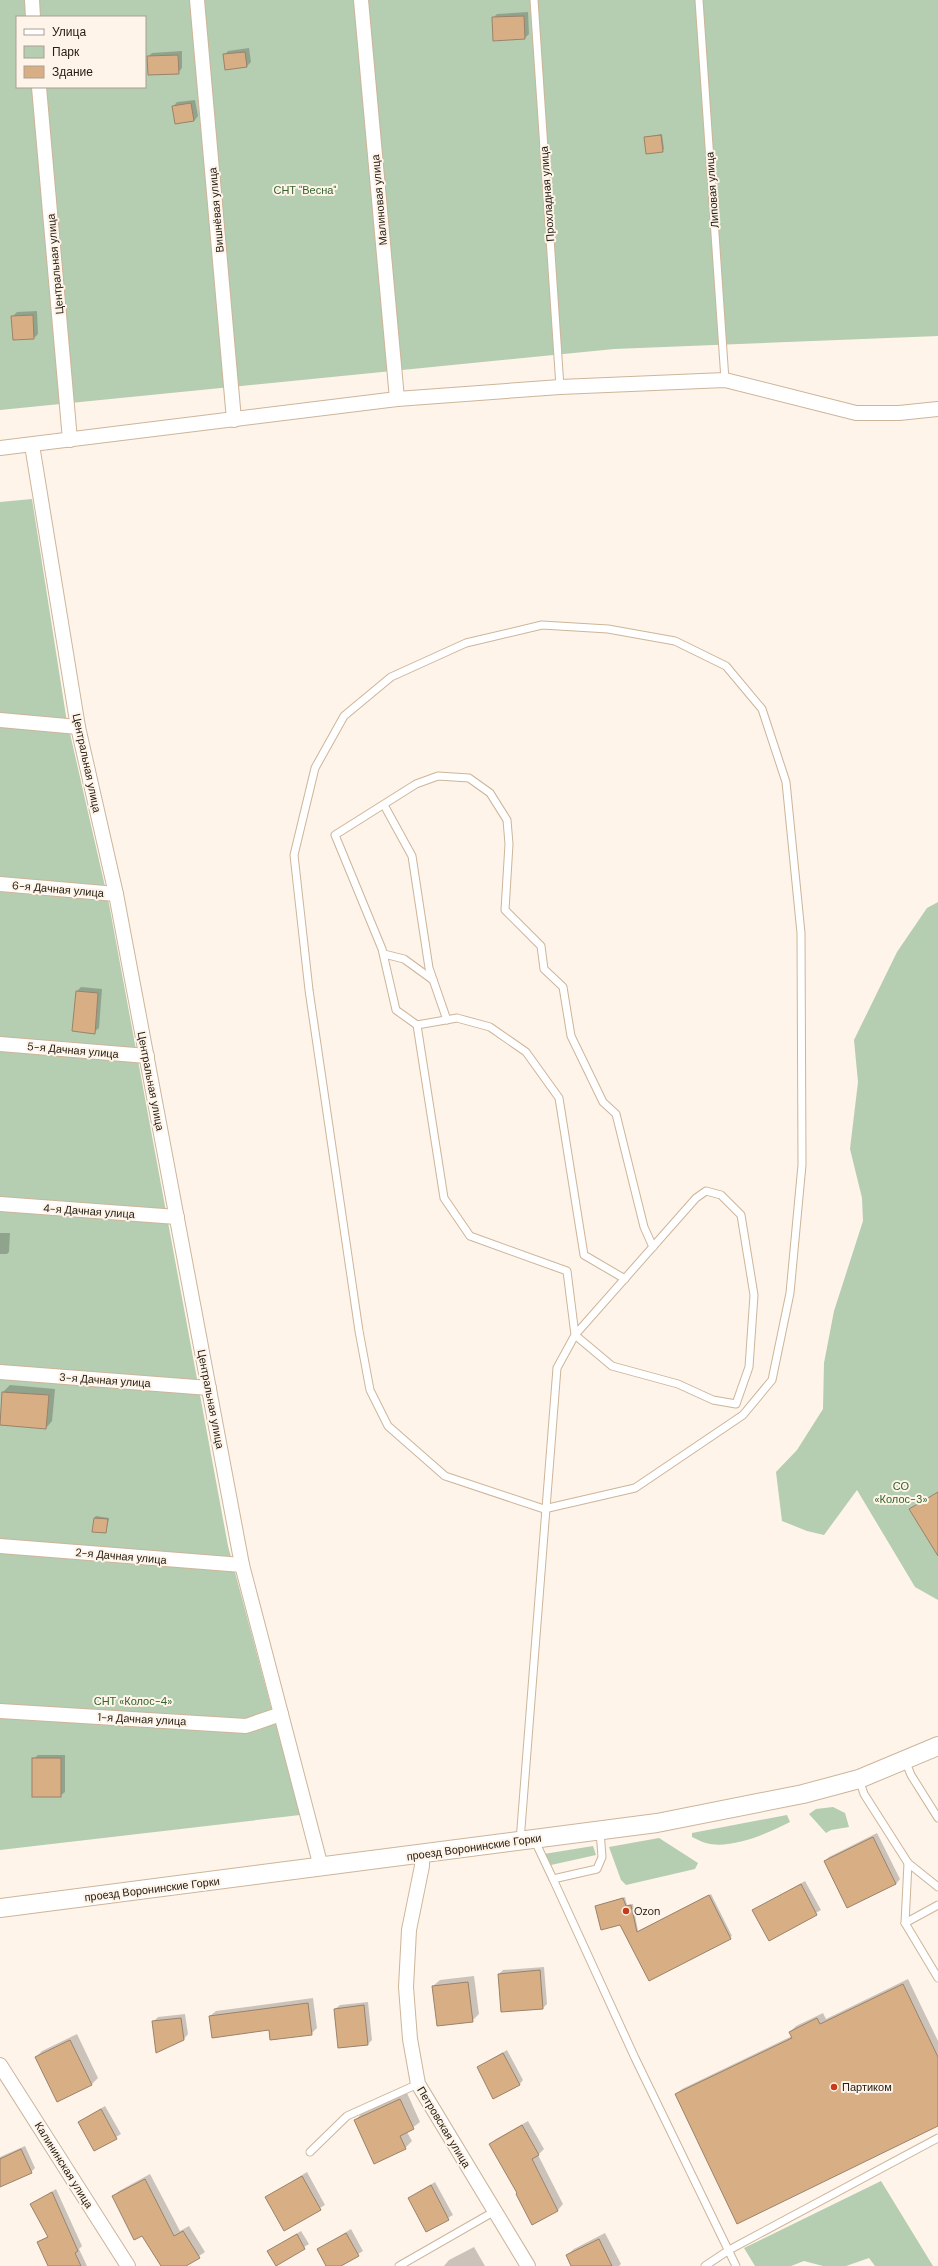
<svg xmlns="http://www.w3.org/2000/svg" width="938" height="2266" font-family="'DM Sans',sans-serif">
<style>
.green{fill:#b5cdb1;fill-rule:evenodd}
.shadow{fill:#0003}
.building{fill:#d8af85;stroke:#9b826a}
.lines{fill:none;stroke-linecap:round;stroke-linejoin:round}
.service-casing{stroke:#cdb59a;stroke-width:9}
.minor-casing{stroke:#cdb59a;stroke-width:16}
.tertiary-casing{stroke:#cdb59a;stroke-width:20}
.service{stroke:#fff;stroke-width:7}
.minor{stroke:#fff;stroke-width:14}
.tertiary{stroke:#fff;stroke-width:18}
.poi-dot{fill:#c53b1c;stroke:#fef4e9;stroke-width:1.5}
.labels{text-anchor:middle;dominant-baseline:central;stroke-width:4;stroke-linejoin:round;paint-order:stroke}
.park-label{font-size:11px;fill:#32642b;stroke:#fef4e9}
.street-label{font-size:11px;fill:#292015;stroke:#fef4e9}
.poi-label{font-size:11px;fill:#292015;stroke:#fef4e9;text-anchor:start}
</style>
<rect width="100%" height="100%" fill="#fef4e9"/>
<g class="green">
<path d="M0,0H938V336L614,349L0,410ZM17,17H145V87H17Z"/>
<path d="M32,499L66,716L109,904L228,1546L300,1815L0,1850V502Z"/>
<path d="M938,902V1600L915,1587L857,1490L824,1535L807,1531L782,1521L776,1472L797,1450L823,1409L824,1363L834,1311L863,1221L862,1198L850,1149L858,1082L854,1040L897,952L927,908Z"/>
<path d="M833,1807L845,1813L849,1827L831,1830L826,1833L809,1814L816,1809Z"/>
<path d="M787,1815L790,1822C769,1833 730,1850 706,1843C702,1842 697,1839 692,1837V1833Z"/>
<path d="M659,1838L698,1863L695,1869L626,1885L621,1880L609,1847Z"/>
<path d="M593,1846L596,1855L551,1865L544,1854Z"/>
<path d="M881,2181L933,2266H875L869,2258L846,2266H823L804,2261L791,2266H755L744,2248Z"/>
</g>
<g class="shadow">
<path d="M528,12L529,34L525,38L493,18L497,14Z"/>
<path d="M249,48L251,62L247,66L224,55L228,51Z"/>
<path d="M182,51V68L178,73L148,57L152,53Z"/>
<path d="M195,100L198,116L194,121L173,107L177,102Z"/>
<path d="M662,134L664,149L662,151L645,137Z"/>
<path d="M37,311L38,334L34,338L12,317L17,312Z"/>
<path d="M81,987L102,989L99,1028L94,1032L73,1030L77,991Z"/>
<path d="M0,1233H10L9,1252L7,1254H0Z"/>
<path d="M10,1385L55,1389L52,1421L46,1428L1,1425L3,1392Z"/>
<path d="M96,1516L109,1518L106,1532L94,1518Z"/>
<path d="M38,1755H65V1792L60,1796L33,1759Z"/>
<path d="M877,1833L900,1879L896,1884L848,1907L825,1861L829,1857Z"/>
<path d="M805,1881L821,1910L769,1940L753,1911Z"/>
<path d="M711,1894L732,1936L649,1980L621,1924L596,1906L625,1897L627,1905L633,1904L638,1931Z"/>
<path d="M544,1967L547,2004L543,2008L499,1974L503,1970Z"/>
<path d="M474,1976L479,2014L472,2021L433,1986L440,1980Z"/>
<path d="M908,1979L938,2041V2125L676,2094L682,2089L792,2036L790,2032L796,2026L823,2013L826,2019Z"/>
<path d="M313,1998L317,2028L311,2034L210,2016L216,2011Z"/>
<path d="M368,2002L372,2040L368,2044L335,2009L340,2005Z"/>
<path d="M185,2014L188,2034L184,2039L153,2022L158,2017Z"/>
<path d="M77,2034L98,2078L92,2084L57,2101L36,2057L42,2051Z"/>
<path d="M507,2050L523,2080L519,2085L478,2067Z"/>
<path d="M407,2093L420,2122L407,2132L412,2141L405,2148L355,2121L361,2114Z"/>
<path d="M105,2106L121,2134L95,2150L79,2122Z"/>
<path d="M528,2121L544,2149L538,2155L563,2204L558,2210L532,2223L518,2193L490,2144L496,2139Z"/>
<path d="M25,2146L35,2168L31,2172L0,2178V2157Z"/>
<path d="M307,2172L325,2205L285,2229L267,2197Z"/>
<path d="M150,2174L180,2231L189,2226L205,2252L184,2266H162L142,2234L113,2197L119,2191Z"/>
<path d="M435,2182L453,2215L426,2231L409,2198Z"/>
<path d="M56,2189L82,2246L79,2249L87,2266H49L39,2242L48,2236L31,2205Z"/>
<path d="M351,2229L363,2251L339,2266H327L318,2250Z"/>
<path d="M301,2231L309,2244L276,2264L269,2251Z"/>
<path d="M605,2233L621,2264L619,2266H572L567,2255L574,2249Z"/>
<path d="M474,2247L485,2266H444L449,2260Z"/>
</g>
<g class="building">
<path d="M524,16L525,39L493,41L492,17Z"/>
<path d="M245,52L247,67L225,70L223,54Z"/>
<path d="M178,55L179,74L148,75L147,56Z"/>
<path d="M191,103L194,121L175,124L172,106Z"/>
<path d="M661,135L663,152L646,154L644,137Z"/>
<path d="M33,315L34,339L13,340L11,316Z"/>
<path d="M76,991L98,993L95,1034L72,1031Z"/>
<path d="M2,1392L49,1395L46,1429L0,1425Z"/>
<path d="M938,1492V1556L909,1509Z"/>
<path d="M94,1518L108,1519L106,1533L92,1532Z"/>
<rect x="32" y="1758" width="29" height="39"/>
<path d="M873,1837L896,1884L847,1908L824,1861Z"/>
<path d="M801,1884L817,1915L769,1941L752,1910Z"/>
<path d="M709,1895L731,1939L649,1981L620,1925L601,1930L595,1906L623,1898L626,1906L631,1905L637,1932Z"/>
<path d="M540,1970L543,2009L501,2012L498,1974Z"/>
<path d="M468,1982L473,2022L437,2026L432,1986Z"/>
<path d="M903,1984L938,2057V2126L737,2224L675,2094L792,2038L789,2032L817,2018L820,2024Z"/>
<path d="M308,2003L312,2035L270,2040L269,2030L212,2038L209,2016Z"/>
<path d="M364,2005L368,2045L338,2048L334,2009Z"/>
<path d="M181,2018L184,2040L156,2053L152,2021Z"/>
<path d="M70,2040L92,2085L57,2102L35,2057Z"/>
<path d="M503,2053L520,2085L493,2099L477,2067Z"/>
<path d="M400,2099L414,2129L400,2136L406,2149L374,2164L354,2120Z"/>
<path d="M101,2109L117,2139L94,2151L78,2122Z"/>
<path d="M522,2125L539,2155L532,2159L558,2211L532,2225L516,2194L517,2193L489,2144Z"/>
<path d="M21,2149L32,2173L0,2187V2159Z"/>
<path d="M302,2176L321,2210L284,2231L265,2197Z"/>
<path d="M145,2179L174,2236L183,2231L200,2258L186,2266H161L142,2236L134,2240L112,2196Z"/>
<path d="M431,2185L449,2220L426,2232L408,2198Z"/>
<path d="M52,2192L78,2251L75,2253L81,2266H48L37,2242L48,2237L30,2204Z"/>
<path d="M346,2233L359,2256L341,2266H326L317,2249Z"/>
<path d="M297,2234L305,2249L276,2266L267,2251Z"/>
<path d="M599,2239L612,2266H571L566,2255Z"/>
</g>
<g class="lines">
<defs>
<g id="service">
<path d="M534,0L560,387"/>
<path d="M699,0L725,380"/>
<path d="M542,625L608,629L675,641L726,666L762,709L786,782L801,933L802,1165L790,1293L772,1380L743,1415L635,1488L544,1509L445,1476L388,1426L370,1390L359,1331L309,990L294,855L315,768L344,716L391,677L466,643Z"/>
<path d="M384,805L412,856L429,968L447,1020"/>
<path d="M384,954L404,959L433,980"/>
<path d="M417,1025L444,1198L470,1236L567,1271L575,1335L612,1366L678,1384L713,1400L736,1404L749,1367L754,1295L741,1215L721,1195L706,1191L696,1198L575,1335L557,1368L520,1841"/>
<path d="M625,1279L584,1255L559,1098L526,1052L490,1027L457,1018L417,1025L396,1010L382,949L335,835L416,784L438,776L469,778L490,793L507,820L509,844L505,910L541,946L544,969L563,987L571,1036L603,1102L616,1114L644,1227L653,1247"/>
<path d="M905,1760L911,1775L938,1818"/>
<path d="M859,1779L864,1794L908,1863L938,1887"/>
<path d="M534,1839L553,1879L597,1869L602,1857L600,1831"/>
<path d="M908,1863L905,1923L938,1978"/>
<path d="M553,1879L635,2058L736,2266"/>
<path d="M905,1923L938,1905"/>
<path d="M310,2152L347,2116L418,2084"/>
<path d="M399,2266L495,2211"/>
<path d="M705,2266L729,2250L938,2138"/>
</g>
<g id="minor">
<path d="M32,0L33,17"/>
<path d="M197,0L234,420"/>
<path d="M361,0L397,399"/>
<path d="M39,87L70,440"/>
<path d="M32,445L78,727L116,894L242,1565L321,1867"/>
<path d="M0,448L397,399L560,387L725,380L856,413H899L938,409"/>
<path d="M0,720L78,727"/>
<path d="M0,884L116,894"/>
<path d="M0,1044L147,1056"/>
<path d="M0,1204L177,1217"/>
<path d="M0,1372L209,1388"/>
<path d="M0,1546L242,1565"/>
<path d="M0,1711L246,1726L281,1714"/>
<path d="M422,1855V1866L409,1930L406,1987L410,2039L418,2084L528,2266"/>
<path d="M0,2065L128,2266"/>
</g>
<path id="tertiary" d="M0,1908L657,1823L803,1794L859,1779L938,1746"/>
</defs>
<use href="#service" class="service-casing"/>
<use href="#minor" class="minor-casing"/>
<use href="#tertiary" class="tertiary-casing"/>
<use href="#service" class="service"/>
<use href="#minor" class="minor"/>
<use href="#tertiary" class="tertiary"/>
</g>
<g class="poi-dot">
<circle cx="626" cy="1911" r="4"/>
<circle cx="834" cy="2087" r="4"/>
</g>
<g class="labels">
<g class="park-label">
<text x="305" y="190">СНТ "Весна"</text>
<text x="901" y="1486">СО<tspan x="901" dy="13">«Колос-3»</tspan></text>
<text x="133" y="1701">СНТ «Колос-4»</text>
</g>
<g class="street-label">
<text transform="translate(712 190) rotate(-94)">Липовая улица</text>
<text transform="translate(547 194) rotate(-94)">Прохладная улица</text>
<text transform="translate(379 200) rotate(-95)">Малиновая улица</text>
<text transform="translate(216 210) rotate(-95)">Вишнёвая улица</text>
<text transform="translate(55 264) rotate(-95)">Центральная улица</text>
<text transform="translate(87 763) rotate(78)">Центральная улица</text>
<text transform="translate(58 889) rotate(5)">6-я Дачная улица</text>
<text transform="translate(73 1050) rotate(5)">5-я Дачная улица</text>
<text transform="translate(151 1081) rotate(79)">Центральная улица</text>
<text transform="translate(89 1211) rotate(4)">4-я Дачная улица</text>
<text transform="translate(105 1380) rotate(4)">3-я Дачная улица</text>
<text transform="translate(211 1399) rotate(79)">Центральная улица</text>
<text transform="translate(121 1556) rotate(5)">2-я Дачная улица</text>
<text transform="translate(142 1719) rotate(3)">1-я Дачная улица</text>
<text transform="translate(474 1847) rotate(-8)">проезд Воронинские Горки</text>
<text transform="translate(152 1889) rotate(-7)">проезд Воронинские Горки</text>
<text transform="translate(444 2127) rotate(59)">Петровская улица</text>
<text transform="translate(64 2165) rotate(58)">Калининская улица</text>
</g>
<g class="poi-label">
<text x="634" y="1911">Ozon</text>
<text x="842" y="2087">Партиком</text>
</g>
</g>
<rect x="16" y="16" width="130" height="72" fill="#fef4e9" stroke="#a99f94"/>
<rect x="24" y="29" width="20" height="6" fill="#ffffff" stroke="#a99f94"/>
<text x="52" y="36" font-size="12" fill="#292015">Улица</text>
<rect x="24" y="46" width="20" height="12" fill="#b5cdb1" stroke="#a99f94"/>
<text x="52" y="56" font-size="12" fill="#292015">Парк</text>
<rect x="24" y="66" width="20" height="12" fill="#d8af85" stroke="#a99f94"/>
<text x="52" y="76" font-size="12" fill="#292015">Здание</text>
</svg>
